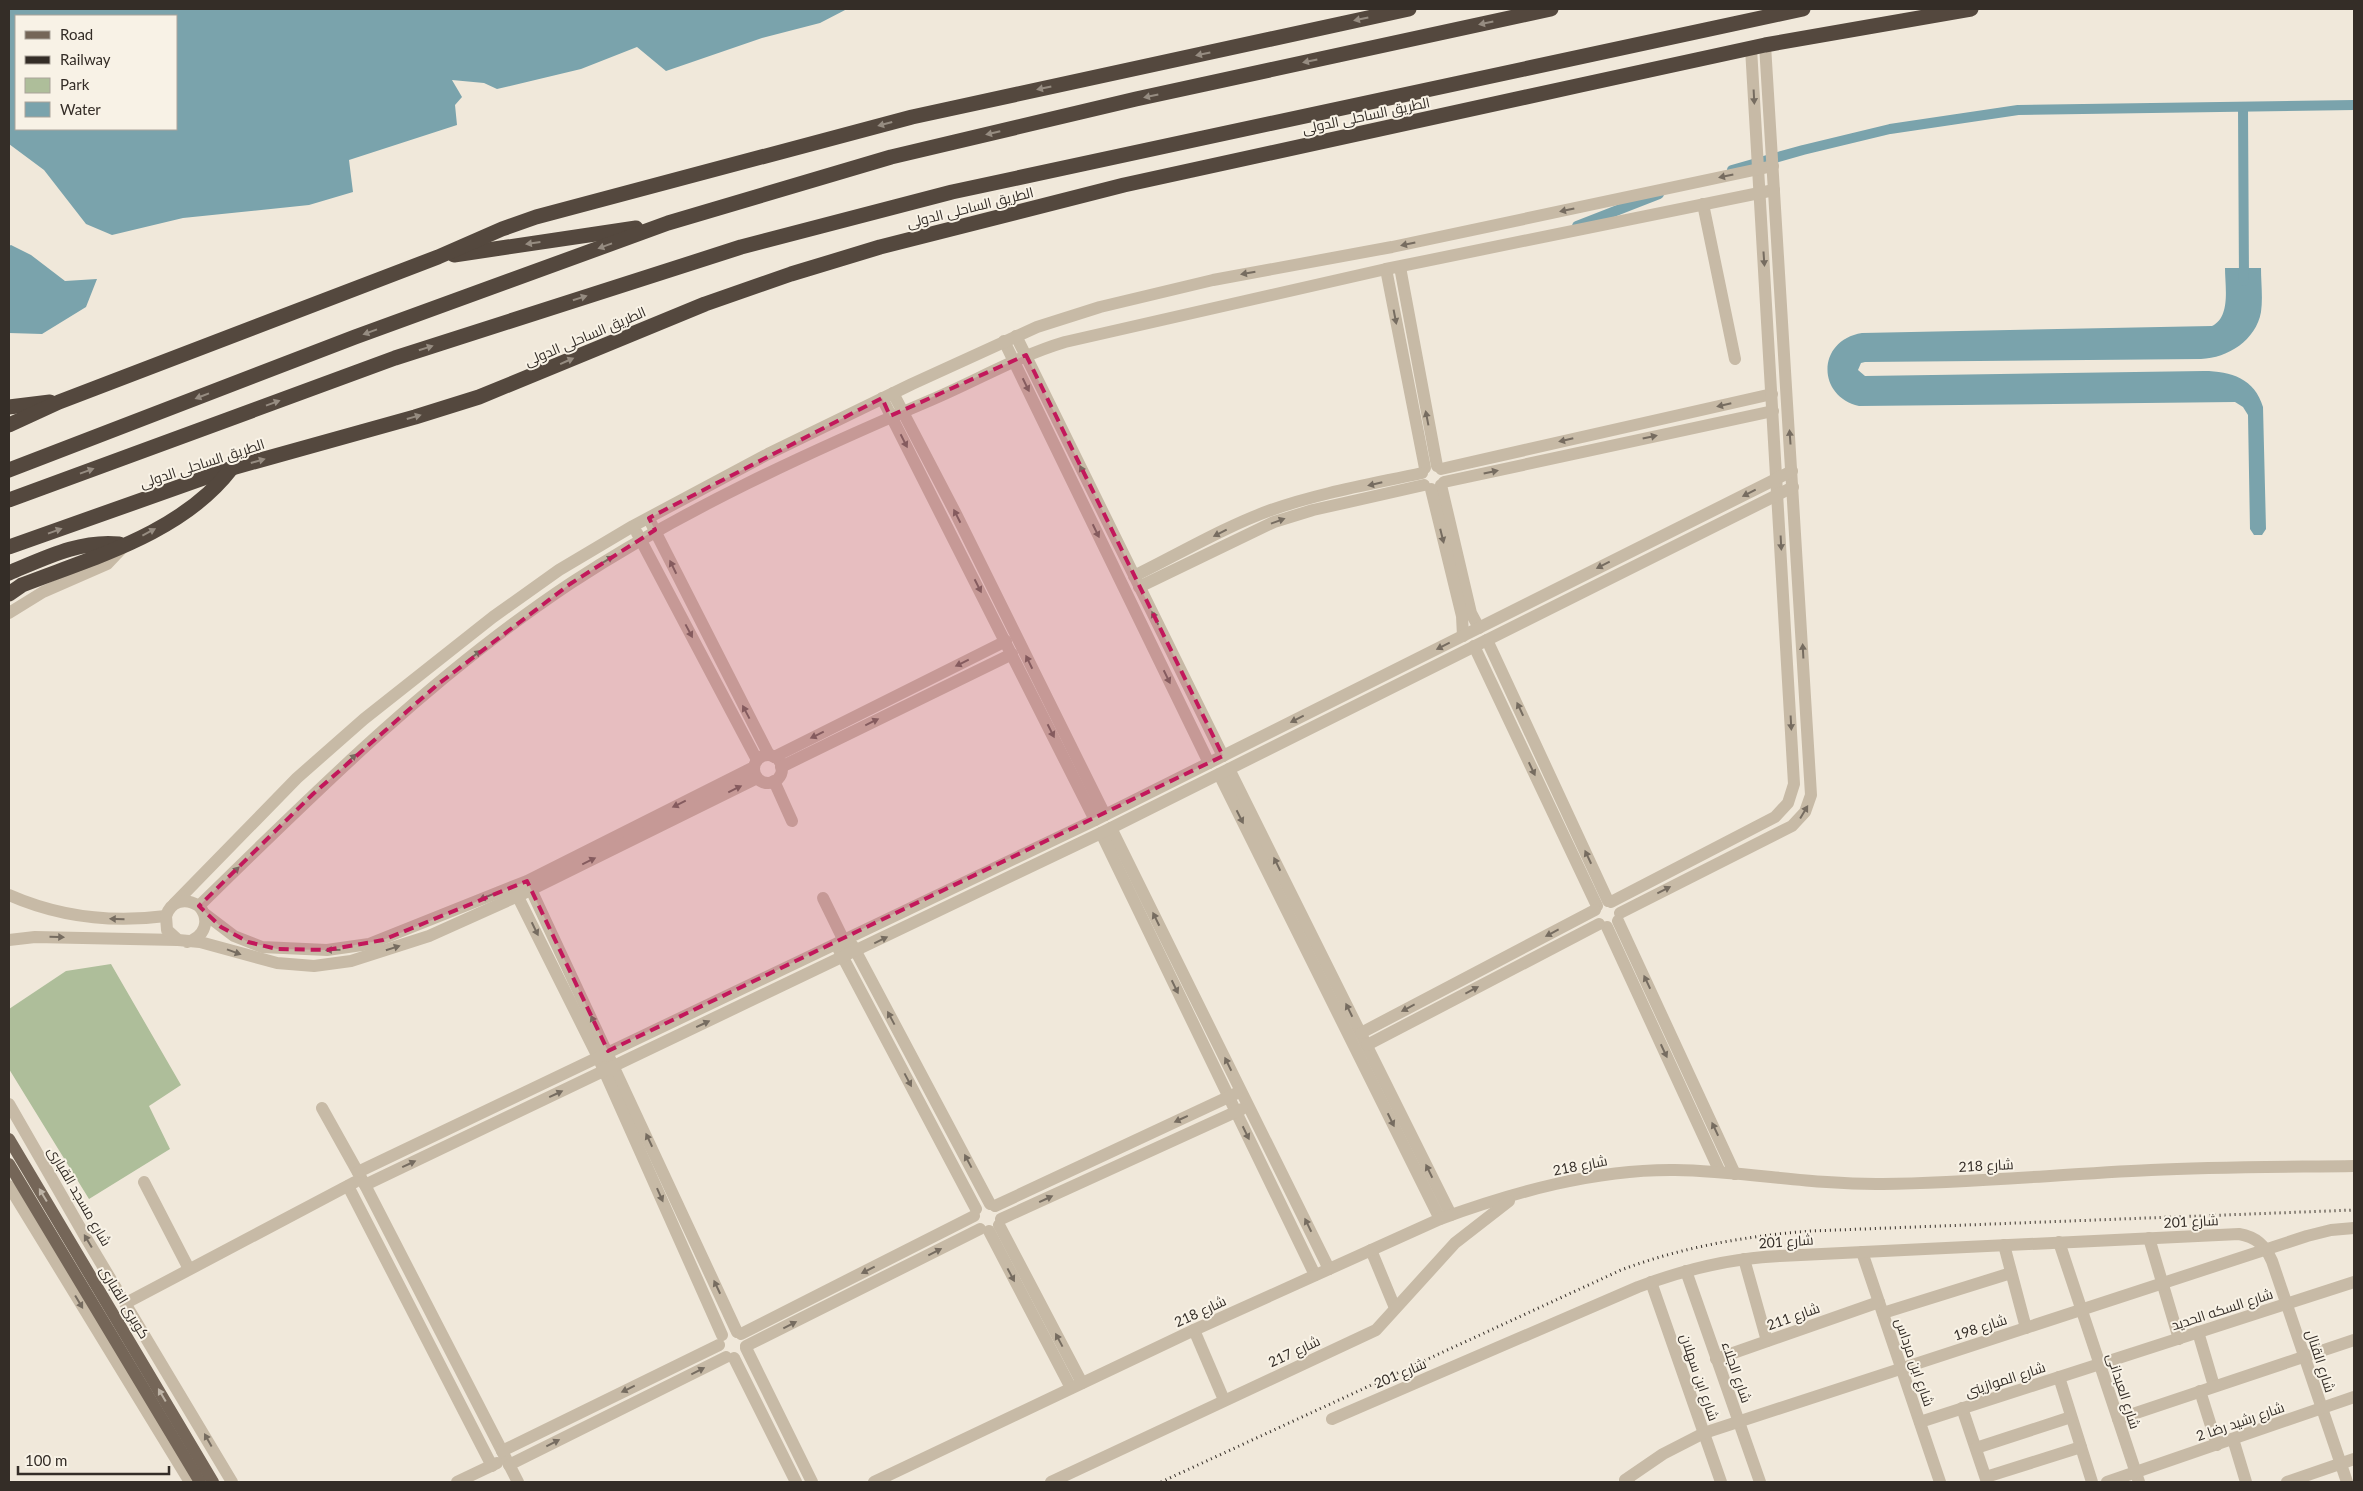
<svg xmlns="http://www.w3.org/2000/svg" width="2363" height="1491" font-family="Lato,Cairo,sans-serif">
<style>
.green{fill:#aebe9a}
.water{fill:#7aa3ac;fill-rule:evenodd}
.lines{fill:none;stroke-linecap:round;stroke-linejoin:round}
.canal{stroke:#7aa3ac;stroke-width:10}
.minor{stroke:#c7baa6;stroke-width:12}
.major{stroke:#756658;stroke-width:12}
.highway{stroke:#54483e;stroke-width:15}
.rail{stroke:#342d27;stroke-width:3;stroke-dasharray:1 4;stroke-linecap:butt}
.oneway{fill:#968c81}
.oneway2{fill:#766c60}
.oneway3{fill:#bdb3a6}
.marked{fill:#c2185b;fill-opacity:0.2;stroke:#c2185b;stroke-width:4;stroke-dasharray:10 6;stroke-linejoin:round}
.labels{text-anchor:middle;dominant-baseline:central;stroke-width:4;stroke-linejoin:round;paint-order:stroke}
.street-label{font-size:14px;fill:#342d27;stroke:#f8f2e6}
</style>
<rect width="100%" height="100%" fill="#f0e8da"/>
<path class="green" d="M111,964L181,1085L149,1106L170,1149L89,1199L9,1069V1009L66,971Z"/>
<g class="water">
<path d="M9,9H847L820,23L762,38L666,71L637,47L581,69L497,89L484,83L452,80L462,97L455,105L457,125L349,160L353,192L309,205L183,218L112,235L86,224L44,170L9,144ZM16,16H176V129H16Z"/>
<path d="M11,245L31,255L65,281L97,279L86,307L42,334L9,333V246Z"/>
<path d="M2225,268H2261C2261,282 2263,298 2261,312C2256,340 2228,358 2201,359L1865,362L1861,363L1858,370L1865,376L2204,371C2231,371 2255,379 2263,407L2266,529L2262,535H2254L2250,529L2248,415L2243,407L2235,402L1859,406C1816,396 1817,340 1862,333L2212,326C2231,317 2225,286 2225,268Z"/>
</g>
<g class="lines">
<g class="canal">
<path d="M2243,107L2244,281"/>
<path d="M1732,170L1803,150L1890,129L2018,110L2354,105"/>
<path d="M1577,226L1659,194"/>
</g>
<g class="minor">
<path d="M1703,204L1735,359"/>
<path d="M1400,267L1437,466"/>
<path d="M1386,269L1425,468"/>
<path d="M1016,336L1223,756"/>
<path d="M1004,341L1209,763"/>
<path d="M893,393L956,514L1105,815"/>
<path d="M882,398L1095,820"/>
<path d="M1441,469L1772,394"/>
<path d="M1444,482L1773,411"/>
<path d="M1441,485L1471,613L1479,628"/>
<path d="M1431,489L1462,616L1463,636"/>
<path d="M651,523L769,755"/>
<path d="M637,533L757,760"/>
<path d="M1134,576C1179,554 1224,527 1271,510C1319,493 1372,484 1422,473"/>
<path d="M1139,587L1274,522L1313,510L1424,485"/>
<path d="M9,613L43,592L107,564L125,545"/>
<path d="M1487,640L1608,901"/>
<path d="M1474,646L1597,906"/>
<circle cx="768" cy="769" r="14"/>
<path d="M774,757L1006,641"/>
<path d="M781,767L1012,654"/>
<path d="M1229,769L1451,1215"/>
<path d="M1219,774L1440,1219"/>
<path d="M774,781L792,821"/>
<path d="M1111,828L1329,1269"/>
<path d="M1101,833L1315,1275"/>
<path d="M528,883L737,1332"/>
<path d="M514,889L598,1057L722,1335"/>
<path d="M9,895C59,917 112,923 166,916"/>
<path d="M823,898L847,947"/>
<path d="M1611,902L1775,817L1788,803L1794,784L1751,48"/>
<path d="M174,904L297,778L364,719L493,617L559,570L633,526L768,454L912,384L1037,327L1100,307L1213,280L1392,247L1773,166"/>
<path d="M199,906C316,791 434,674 571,583C684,509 807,453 931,400C976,381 1018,356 1065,342L1386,269L1774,190"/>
<path d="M1620,913L1792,826L1805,812L1811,795L1765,45"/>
<path d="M205,914L234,936L262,947L327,950L369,944L527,881L754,767"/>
<path d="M1618,921L1735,1174"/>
<path d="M1607,927L1720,1172"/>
<path d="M9,940L35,937L178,940"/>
<path d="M187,942C205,937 211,920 199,906C185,897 171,901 166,916L167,930L178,940L200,942L277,963L314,966L351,961L429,936L518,896L757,778"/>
<path d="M853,946L990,1204"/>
<path d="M839,950L976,1209"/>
<path d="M1361,1033L1595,910"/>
<path d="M1367,1045L1599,924"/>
<path d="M9,1104L86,1238L232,1482"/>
<path d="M322,1108L365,1185L518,1482"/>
<path d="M358,1172L1095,820L1792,471"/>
<path d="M144,1182L189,1269"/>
<path d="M365,1185L1101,833L1793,487"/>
<path d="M9,1186L190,1482"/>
<path d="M348,1186L492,1466"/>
<path d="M995,1206L1237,1093"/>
<path d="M1001,1219L1242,1109"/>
<path d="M999,1225L1082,1383"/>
<path d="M989,1231L1071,1388"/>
<path d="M2149,1238L2179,1339"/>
<path d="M2059,1242L2139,1482"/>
<path d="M2004,1245L2026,1328"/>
<path d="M1371,1250L1395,1308"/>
<path d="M1862,1252L1940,1482"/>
<path d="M1744,1259L1767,1341"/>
<path d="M1686,1271L1760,1482"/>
<path d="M1651,1282L1721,1482"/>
<path d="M126,1303L355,1182"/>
<path d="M1883,1313L2011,1273"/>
<path d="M1194,1330L1224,1400"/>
<path d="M2198,1332L2214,1386"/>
<path d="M741,1334L974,1216"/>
<path d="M746,1346L980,1229"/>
<path d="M746,1348L812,1482"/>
<path d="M734,1358L796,1482"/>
<path d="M1716,1359L1879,1302"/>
<path d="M2059,1377L2092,1482"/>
<path d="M2200,1391L2217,1445"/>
<path d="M1962,1408L1987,1482"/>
<path d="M1332,1419L1638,1287C1683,1270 1732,1258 1780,1256L2239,1234C2256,1237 2265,1245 2272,1261L2347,1482"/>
<path d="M2118,1419L2354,1340"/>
<path d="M1920,1422L2354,1282"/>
<path d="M2233,1439L2246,1482"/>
<path d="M1976,1448L2071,1417"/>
<path d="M502,1451L719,1345"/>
<path d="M509,1465L726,1357"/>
<path d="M1986,1477L2081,1447"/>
<path d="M457,1482L497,1463"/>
<path d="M874,1482L1194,1330L1440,1219C1514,1192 1596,1169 1675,1170C1744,1171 1813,1185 1883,1184C1972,1183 2061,1174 2151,1170C2218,1167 2286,1167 2354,1166"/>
<path d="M1051,1482L1376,1330L1455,1243L1509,1201"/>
<path d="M1629,1482L1625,1480L1663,1454L1704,1433L2307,1236L2331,1230L2354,1228"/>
<path d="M2107,1482L2354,1397"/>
<path d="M2287,1482L2354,1459"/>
</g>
<g class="major">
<path d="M9,1139L213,1482"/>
<path d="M9,1164L200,1482"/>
</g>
<g class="highway">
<path d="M454,255L636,228"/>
<path d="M9,407L50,402"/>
<path d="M9,425L59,402L438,257L502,229L536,217L912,117L1409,9"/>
<path d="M9,470L355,337L668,223L891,157L1136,99L1551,9"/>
<path d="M9,500L395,358L741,247L952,192L1803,9"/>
<path d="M9,547L232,468L415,417L479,397L705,304L791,274L880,247L1124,185L1581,85L1765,45L1971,9"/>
<path d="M9,573C45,558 80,540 119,544"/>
<path d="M9,594L22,585C94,557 182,533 231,469"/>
</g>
<path class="rail" d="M1161,1482L1621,1270C1682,1247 1746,1236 1811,1231L2354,1210"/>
</g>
<defs><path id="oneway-solid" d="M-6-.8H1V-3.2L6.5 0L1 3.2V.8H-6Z" transform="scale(1.25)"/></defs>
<g class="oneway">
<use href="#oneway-solid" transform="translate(1361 19) rotate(168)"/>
<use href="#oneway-solid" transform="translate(1486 23) rotate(168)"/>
<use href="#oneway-solid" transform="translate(1203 54) rotate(168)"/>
<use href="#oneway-solid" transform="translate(1310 61) rotate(168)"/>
<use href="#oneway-solid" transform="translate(1044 88) rotate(168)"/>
<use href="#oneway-solid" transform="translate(1151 96) rotate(168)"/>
<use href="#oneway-solid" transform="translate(885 124) rotate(165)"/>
<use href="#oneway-solid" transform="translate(993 133) rotate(167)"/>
<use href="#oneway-solid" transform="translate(533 243) rotate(172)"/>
<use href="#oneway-solid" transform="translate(605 246) rotate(160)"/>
<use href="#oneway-solid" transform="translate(580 298) rotate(-18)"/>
<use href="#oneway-solid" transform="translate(370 332) rotate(160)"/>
<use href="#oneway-solid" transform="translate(426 348) rotate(-18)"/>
<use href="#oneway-solid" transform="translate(567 361) rotate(-24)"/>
<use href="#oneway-solid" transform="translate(202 396) rotate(159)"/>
<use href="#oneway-solid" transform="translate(273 403) rotate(-20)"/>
<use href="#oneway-solid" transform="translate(414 417) rotate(-16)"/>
<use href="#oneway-solid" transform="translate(258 461) rotate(-16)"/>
<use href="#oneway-solid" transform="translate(87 471) rotate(-20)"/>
<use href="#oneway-solid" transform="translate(55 531) rotate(-20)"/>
<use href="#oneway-solid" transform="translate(149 532) rotate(-28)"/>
</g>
<g class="oneway2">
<use href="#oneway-solid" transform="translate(1754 97) rotate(87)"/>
<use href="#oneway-solid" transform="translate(1726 176) rotate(168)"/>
<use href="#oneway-solid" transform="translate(1567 210) rotate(168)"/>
<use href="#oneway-solid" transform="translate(1408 244) rotate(168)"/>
<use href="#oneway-solid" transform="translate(1764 259) rotate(86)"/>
<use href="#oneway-solid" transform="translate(1248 273) rotate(170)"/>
<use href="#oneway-solid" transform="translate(1395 317) rotate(79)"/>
<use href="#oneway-solid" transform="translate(1026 385) rotate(64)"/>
<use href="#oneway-solid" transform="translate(1724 405) rotate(167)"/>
<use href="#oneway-solid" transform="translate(1427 418) rotate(-101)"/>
<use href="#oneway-solid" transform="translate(1650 437) rotate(-12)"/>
<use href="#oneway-solid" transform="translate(1790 437) rotate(-94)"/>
<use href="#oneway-solid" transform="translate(1566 440) rotate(167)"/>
<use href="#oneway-solid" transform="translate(904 441) rotate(63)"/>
<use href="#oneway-solid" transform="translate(1083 472) rotate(-116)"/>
<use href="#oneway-solid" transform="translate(1491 472) rotate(-12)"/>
<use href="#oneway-solid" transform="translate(1375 484) rotate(167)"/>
<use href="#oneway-solid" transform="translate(1749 493) rotate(153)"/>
<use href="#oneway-solid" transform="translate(957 516) rotate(-117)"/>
<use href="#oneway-solid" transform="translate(1278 521) rotate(-20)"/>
<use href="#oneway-solid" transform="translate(1096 531) rotate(64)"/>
<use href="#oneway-solid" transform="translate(1220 533) rotate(153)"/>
<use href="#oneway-solid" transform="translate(1442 536) rotate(76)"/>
<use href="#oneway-solid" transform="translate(1781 543) rotate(87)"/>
<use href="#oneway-solid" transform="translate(607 560) rotate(-32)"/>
<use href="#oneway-solid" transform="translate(1603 565) rotate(153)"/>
<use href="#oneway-solid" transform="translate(673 567) rotate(-116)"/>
<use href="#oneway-solid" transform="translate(978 586) rotate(63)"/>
<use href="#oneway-solid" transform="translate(1155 618) rotate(-116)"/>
<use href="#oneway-solid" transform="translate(689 631) rotate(62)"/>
<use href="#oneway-solid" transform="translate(1443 646) rotate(153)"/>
<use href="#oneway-solid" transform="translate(1803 651) rotate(-93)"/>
<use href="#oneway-solid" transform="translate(475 655) rotate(-38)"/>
<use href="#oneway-solid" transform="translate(1029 662) rotate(-116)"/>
<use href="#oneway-solid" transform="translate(962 663) rotate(154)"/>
<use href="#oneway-solid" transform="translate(1167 677) rotate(64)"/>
<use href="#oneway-solid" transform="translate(1520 709) rotate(-115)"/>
<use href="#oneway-solid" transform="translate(746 712) rotate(-118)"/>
<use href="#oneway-solid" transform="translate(1297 719) rotate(153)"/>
<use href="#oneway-solid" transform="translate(872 722) rotate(-26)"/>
<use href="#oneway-solid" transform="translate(1791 723) rotate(87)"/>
<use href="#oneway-solid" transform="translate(1051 731) rotate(63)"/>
<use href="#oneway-solid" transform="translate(817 735) rotate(154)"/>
<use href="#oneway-solid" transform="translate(351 759) rotate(-43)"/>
<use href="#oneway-solid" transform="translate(1532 769) rotate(65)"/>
<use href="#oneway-solid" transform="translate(735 789) rotate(-26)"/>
<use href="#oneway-solid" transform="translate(679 804) rotate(154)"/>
<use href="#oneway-solid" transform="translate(1804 812) rotate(-59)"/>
<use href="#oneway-solid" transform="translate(1240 817) rotate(63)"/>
<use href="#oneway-solid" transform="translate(1588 857) rotate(-115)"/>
<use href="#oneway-solid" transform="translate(589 861) rotate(-26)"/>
<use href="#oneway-solid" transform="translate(1277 864) rotate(-116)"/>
<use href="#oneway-solid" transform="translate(234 872) rotate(-44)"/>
<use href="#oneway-solid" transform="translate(1664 890) rotate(-27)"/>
<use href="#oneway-solid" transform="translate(486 897) rotate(157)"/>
<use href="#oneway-solid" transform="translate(117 919) rotate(-179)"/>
<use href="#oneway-solid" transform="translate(1156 919) rotate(-116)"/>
<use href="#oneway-solid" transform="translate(535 929) rotate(64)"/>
<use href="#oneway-solid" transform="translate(1552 933) rotate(152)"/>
<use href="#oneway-solid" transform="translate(57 937) rotate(1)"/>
<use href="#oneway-solid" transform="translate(881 940) rotate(-26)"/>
<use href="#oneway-solid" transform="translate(393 948) rotate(-18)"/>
<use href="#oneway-solid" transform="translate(333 950) rotate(178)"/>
<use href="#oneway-solid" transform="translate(234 952) rotate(20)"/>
<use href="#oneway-solid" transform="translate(1647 982) rotate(-115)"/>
<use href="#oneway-solid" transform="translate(1175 987) rotate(64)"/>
<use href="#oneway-solid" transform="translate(1472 990) rotate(-28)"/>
<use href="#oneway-solid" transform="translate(1408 1008) rotate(152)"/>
<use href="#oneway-solid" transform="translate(1349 1010) rotate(-116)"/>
<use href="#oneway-solid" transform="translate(891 1018) rotate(-118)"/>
<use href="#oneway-solid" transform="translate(594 1022) rotate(-116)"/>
<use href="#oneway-solid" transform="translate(703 1024) rotate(-25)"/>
<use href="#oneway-solid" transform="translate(1664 1051) rotate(65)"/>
<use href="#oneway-solid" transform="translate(1228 1064) rotate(-116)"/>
<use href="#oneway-solid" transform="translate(908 1080) rotate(62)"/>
<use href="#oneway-solid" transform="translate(556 1094) rotate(-25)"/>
<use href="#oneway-solid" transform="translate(1181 1119) rotate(155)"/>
<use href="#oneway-solid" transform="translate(1391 1120) rotate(64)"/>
<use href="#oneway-solid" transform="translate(1715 1129) rotate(-115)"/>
<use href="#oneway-solid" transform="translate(1246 1133) rotate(64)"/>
<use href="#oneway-solid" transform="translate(649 1140) rotate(-115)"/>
<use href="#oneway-solid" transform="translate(968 1161) rotate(-118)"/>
<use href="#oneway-solid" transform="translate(409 1164) rotate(-25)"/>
<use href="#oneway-solid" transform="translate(1429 1171) rotate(-116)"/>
<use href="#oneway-solid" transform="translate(660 1195) rotate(66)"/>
<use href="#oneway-solid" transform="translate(1046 1199) rotate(-25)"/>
<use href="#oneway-solid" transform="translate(1308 1225) rotate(-116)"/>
<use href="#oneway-solid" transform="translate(88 1241) rotate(-121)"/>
<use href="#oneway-solid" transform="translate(935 1252) rotate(-27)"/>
<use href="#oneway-solid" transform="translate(868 1270) rotate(153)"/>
<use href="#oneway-solid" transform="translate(1011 1275) rotate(62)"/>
<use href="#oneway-solid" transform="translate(717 1287) rotate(-115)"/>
<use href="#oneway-solid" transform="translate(79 1302) rotate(59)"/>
<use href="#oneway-solid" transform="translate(790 1325) rotate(-27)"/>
<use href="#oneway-solid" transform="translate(1059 1340) rotate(-118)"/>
<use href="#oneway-solid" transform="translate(698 1371) rotate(-27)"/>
<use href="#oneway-solid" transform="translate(628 1389) rotate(154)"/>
<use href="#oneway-solid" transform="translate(208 1440) rotate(-119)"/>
<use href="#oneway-solid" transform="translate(553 1443) rotate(-27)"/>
</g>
<g class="oneway3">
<use href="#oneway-solid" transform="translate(43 1195) rotate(-121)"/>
<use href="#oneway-solid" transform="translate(162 1395) rotate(-120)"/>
</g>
<path class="marked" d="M1026,355L1223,756L608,1051L527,881L383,940L327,950L277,949L248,942L221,927L199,906L313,794L437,685L570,584L655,530L649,518L882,398L890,416Z"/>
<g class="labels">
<g class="street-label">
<text transform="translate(1366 115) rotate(-12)">الطريق الساحلى الدولى</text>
<text transform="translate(970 207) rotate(-14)">الطريق الساحلى الدولى</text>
<text transform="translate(585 336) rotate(-23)">الطريق الساحلى الدولى</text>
<text transform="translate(202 463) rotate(-18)">الطريق الساحلى الدولى</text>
<text transform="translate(1580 1165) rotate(-11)">شارع 218</text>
<text transform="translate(1986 1165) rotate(-3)">شارع 218</text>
<text transform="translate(80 1196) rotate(60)">شارع مسجد القبارى</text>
<text transform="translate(2191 1221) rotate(-3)">شارع 201</text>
<text transform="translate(1786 1241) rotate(-4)">شارع 201</text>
<text transform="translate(125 1302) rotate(59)">كوبرى القبارى</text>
<text transform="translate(2222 1309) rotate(-18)">شارع السكه الحديد</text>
<text transform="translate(1200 1311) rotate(-25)">شارع 218</text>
<text transform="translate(1793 1316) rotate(-20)">شارع 211</text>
<text transform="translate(1980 1327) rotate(-18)">شارع 198</text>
<text transform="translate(1294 1351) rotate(-25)">شارع 217</text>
<text transform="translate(2321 1361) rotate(72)">شارع القنال</text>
<text transform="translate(1915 1362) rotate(71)">شارع ابن مرداس</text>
<text transform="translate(1737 1372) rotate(71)">شارع الجلاء</text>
<text transform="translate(1400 1373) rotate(-23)">شارع 201</text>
<text transform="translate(1700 1377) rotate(71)">شارع ابن سهلان</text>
<text transform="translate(2005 1379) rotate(-18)">شارع الموازينى</text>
<text transform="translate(2124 1391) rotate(72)">شارع العبدانى</text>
<text transform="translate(2240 1421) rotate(-19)">شارع رشيد رضا 2</text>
</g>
</g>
<rect width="2363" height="1491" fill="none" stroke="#342d27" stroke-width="20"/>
<rect x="15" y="15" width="162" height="115" fill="#f8f2e6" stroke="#aaa39a"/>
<rect x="25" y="31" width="25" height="8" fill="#756658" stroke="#aaa39a"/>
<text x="60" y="40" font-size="15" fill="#342d27">Road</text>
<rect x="25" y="56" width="25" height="8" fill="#342d27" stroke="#aaa39a"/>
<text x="60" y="65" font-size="15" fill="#342d27">Railway</text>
<rect x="25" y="78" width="25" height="15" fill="#aebe9a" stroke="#aaa39a"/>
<text x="60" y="90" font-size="15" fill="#342d27">Park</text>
<rect x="25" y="102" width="25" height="15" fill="#7aa3ac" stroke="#aaa39a"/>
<text x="60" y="115" font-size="15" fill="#342d27">Water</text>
<path d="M18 1466v8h151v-8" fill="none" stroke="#342d27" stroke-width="2.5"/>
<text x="25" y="1466" font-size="15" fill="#342d27" stroke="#f8f2e6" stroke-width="4" paint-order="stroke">100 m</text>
</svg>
